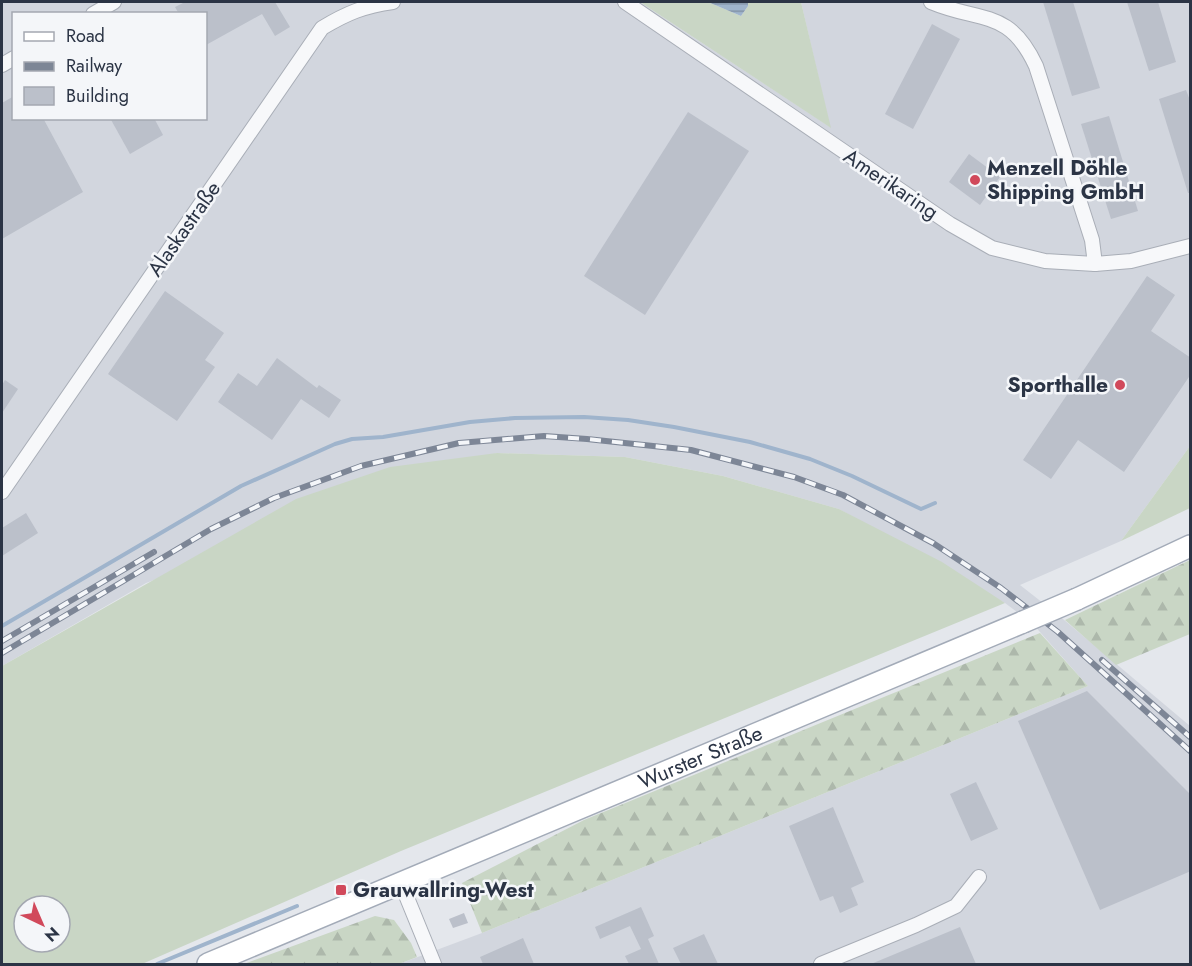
<svg xmlns="http://www.w3.org/2000/svg" width="1192" height="966" font-family="Jost,sans-serif">
<style>
.built{fill:#d2d6de;fill-rule:evenodd}
.grass{fill:#c9d6c5;fill-rule:evenodd}
.forest{fill:url(#forest-firs)}
.water{fill:url(#water-rules)}
.lines{fill:none;stroke-linecap:round;stroke-linejoin:round}
.stream{stroke:#9fb4cc;stroke-width:4}
.building{fill:#bbc0ca}
.street-casing{stroke:#a9aeb7;stroke-width:16}
.primary-casing{stroke:#a3abb8;stroke-width:24}
.street{stroke:#f7f8fa;stroke-width:14}
.primary{stroke:#fff;stroke-width:21}
.rail-casing{stroke:#7d8696;stroke-width:6}
.rail{stroke:#f4f6f9;stroke-width:4;stroke-dasharray:11;stroke-linecap:butt}
.primary-bridge-casing{stroke:#a3abb8;stroke-width:24;stroke-linecap:butt}
.primary-bridge{stroke:#fff;stroke-width:21}
.poi-dot{fill:#d1495b;stroke:#f4f6f9;stroke-width:2}
.labels{text-anchor:middle;dominant-baseline:central;stroke-width:5;stroke-linejoin:round;paint-order:stroke}
.poi-label{font-size:21px;font-weight:bold;fill:#2b3445;stroke:#f4f6f9;text-anchor:start}
.street-label{font-size:21px;fill:#2b3445;stroke:#f4f6f9}
</style>
<defs>
<pattern id="forest-firs" width="22" height="20" patternUnits="userSpaceOnUse" patternTransform="scale(1.5)"><rect width="22" height="20" fill="#c9d6c5"/><path d="M5 1l3.5 6h-7zM16 11l3.5 6h-7z" fill="#adb8ab"/></pattern>
<pattern id="water-rules" width="6" height="5" patternUnits="userSpaceOnUse" patternTransform="scale(1.5)"><rect width="6" height="5" fill="#9fb4cc"/><path d="M0 2.5h6" fill="none" stroke="#8293a7"/></pattern>
</defs>
<rect width="100%" height="100%" fill="#e4e7ec"/>
<path class="built" d="M2,2H640L830,127L801,2H1190V446L1121,541L1020,585L1057,614L1190,726V964H399L482,933L1088,686L1032,623L1005,603L839,509L723,476L625,457L497,453L146,583L2,666ZM14,14H206V118H14Z"/>
<g class="grass">
<path d="M640,2H708L741,16L748,6V2H801L831,128Z"/>
<path d="M1190,446V508L1121,541Z"/>
<path d="M497,453L625,457L723,476L839,509L942,562L1005,603L401,851L142,964H2V666L296,499L390,467ZM24,906H60V942H24Z"/>
</g>
<g class="forest">
<path d="M1190,560V634L1116,665L1065,620Z"/>
<path d="M1040,633L1088,686L482,933L462,883L584,820Z"/>
<path d="M375,916L394,920L411,943L417,957L399,964H244Z"/>
</g>
<path class="water" d="M708,2H748V6L741,16Z"/>
<g class="lines">
<g class="stream">
<path d="M2,626L241,486L335,444L352,439L383,437L470,422L515,418L584,417L628,420L674,427L750,442L810,459L852,476L921,509L935,503"/>
<path d="M157,964L297,906"/>
</g>
</g>
<g class="building">
<path d="M185,2H275L290,27L275,36L262,14L206,45V14H179L175,7Z"/>
<path d="M1043,2H1073L1100,88L1072,96Z"/>
<path d="M1127,2H1158L1176,62L1149,71Z"/>
<path d="M932,24L960,39L913,129L885,114Z"/>
<path d="M1186,90L1191,103V193H1188L1159,99Z"/>
<path d="M14,96V118H43L83,192L2,239V103Z"/>
<path d="M688,112L749,151L645,315L584,276Z"/>
<path d="M1109,116L1138,211L1111,219L1081,124Z"/>
<path d="M110,118H154L163,135L130,154Z"/>
<path d="M969,154L1000,177L980,205L949,182Z"/>
<path d="M1147,276L1175,295L1151,331L1191,358V374L1124,472L1078,440L1051,479L1023,460Z"/>
<path d="M165,291L224,333L205,360L215,367L177,421L108,374Z"/>
<path d="M277,358L317,388L319,385L341,400L329,418L301,399L272,440L218,402L238,373L257,386Z"/>
<path d="M5,380L18,389L2,413V385Z"/>
<path d="M26,513L38,533L2,556V528Z"/>
<path d="M1087,691L1191,795V871L1100,910L1018,721Z"/>
<path d="M976,782L998,829L971,841L950,794Z"/>
<path d="M833,807L864,882L851,888L858,905L840,913L833,896L820,901L789,826Z"/>
<path d="M641,907L654,936L648,939L659,964H629L625,956L641,949L630,926L600,939L595,927Z"/>
<path d="M464,913L468,923L453,928L449,919Z"/>
<path d="M960,927L976,964H871Z"/>
<path d="M704,934L718,964H681L673,948Z"/>
<path d="M523,938L534,964H483L480,957Z"/>
</g>
<g class="lines">
<defs>
<g id="street">
<path d="M625,2L950,224L992,248L1045,261L1095,264L1131,261L1190,246"/>
<path d="M931,2C981,23 1009,8 1036,66L1092,240L1095,264"/>
<path d="M93,14L114,2"/>
<path d="M2,65L14,58"/>
<path d="M2,492L322,28C347,13 364,6 393,2"/>
<path d="M401,883L434,964"/>
<path d="M821,964L916,925L956,906L979,877"/>
</g>
<g id="primary">
<path d="M1077,599L1190,546"/>
<path id="s1" d="M208,964L1023,622"/>
</g>
</defs>
<use href="#street" class="street-casing"/>
<use href="#primary" class="primary-casing"/>
<use href="#street" class="street"/>
<use href="#primary" class="primary"/>
<defs>
<g id="rail">
<path d="M2,641L154,552"/>
<path d="M2,653L211,529L274,498L361,466L459,443L544,436L587,439L691,450L794,477L843,495L933,543L1001,588L1058,632L1190,751"/>
<path d="M1102,660L1190,737"/>
</g>
</defs>
<use href="#rail" class="rail-casing"/>
<use href="#rail" class="rail"/>
<defs>
<path id="primary-bridge" d="M1023,622L1077,599"/>
</defs>
<use href="#primary-bridge" class="primary-bridge-casing"/>
<use href="#primary-bridge" class="primary-bridge"/>
</g>
<g class="poi-dot">
<circle cx="975" cy="180" r="6"/>
<circle cx="1120" cy="385" r="6"/>
<rect x="335" y="884" width="12" height="12" rx="3"/>
</g>
<g class="labels">
<g class="poi-label">
<text x="987" y="168">Menzell Döhle<tspan x="987" dy="24">Shipping GmbH</tspan></text>
<text x="1108" y="385" text-anchor="end">Sporthalle</text>
<text x="353" y="890">Grauwallring-West</text>
</g>
<g class="street-label">
<text transform="translate(891 184) rotate(34)">Amerikaring</text>
<text transform="translate(184 229) rotate(-55)">Alaskastraße</text>
<text stroke="none"><textPath href="#s1" startOffset="534">Wurster Straße</textPath></text>
</g>
</g>
<rect width="1192" height="966" fill="none" stroke="#2b3445" stroke-width="6"/>
<rect x="12" y="12" width="195" height="108" fill="#f4f6f9" stroke="#a4a8b1" stroke-width="1.5"/>
<rect x="24" y="32" width="30" height="9" fill="#ffffff" stroke="#a4a8b1" stroke-width="1.5"/>
<text x="66" y="42" font-size="18" fill="#2b3445">Road</text>
<rect x="24" y="62" width="30" height="9" fill="#7d8696" stroke="#a4a8b1" stroke-width="1.5"/>
<text x="66" y="72" font-size="18" fill="#2b3445">Railway</text>
<rect x="24" y="87" width="30" height="18" fill="#bbc0ca" stroke="#a4a8b1" stroke-width="1.5"/>
<text x="66" y="102" font-size="18" fill="#2b3445">Building</text>
<g transform="translate(42 924) rotate(136)"><circle r="28" fill="#f4f6f9" stroke="#a4a8b1" stroke-width="1.5"/>
<path d="M0-4.5L10 22L0 15L-10 22Z" fill="#d1495b"/>
<text y="-9" font-size="16" font-weight="bold" text-anchor="middle" fill="#2b3445">N</text>
</g>
</svg>
